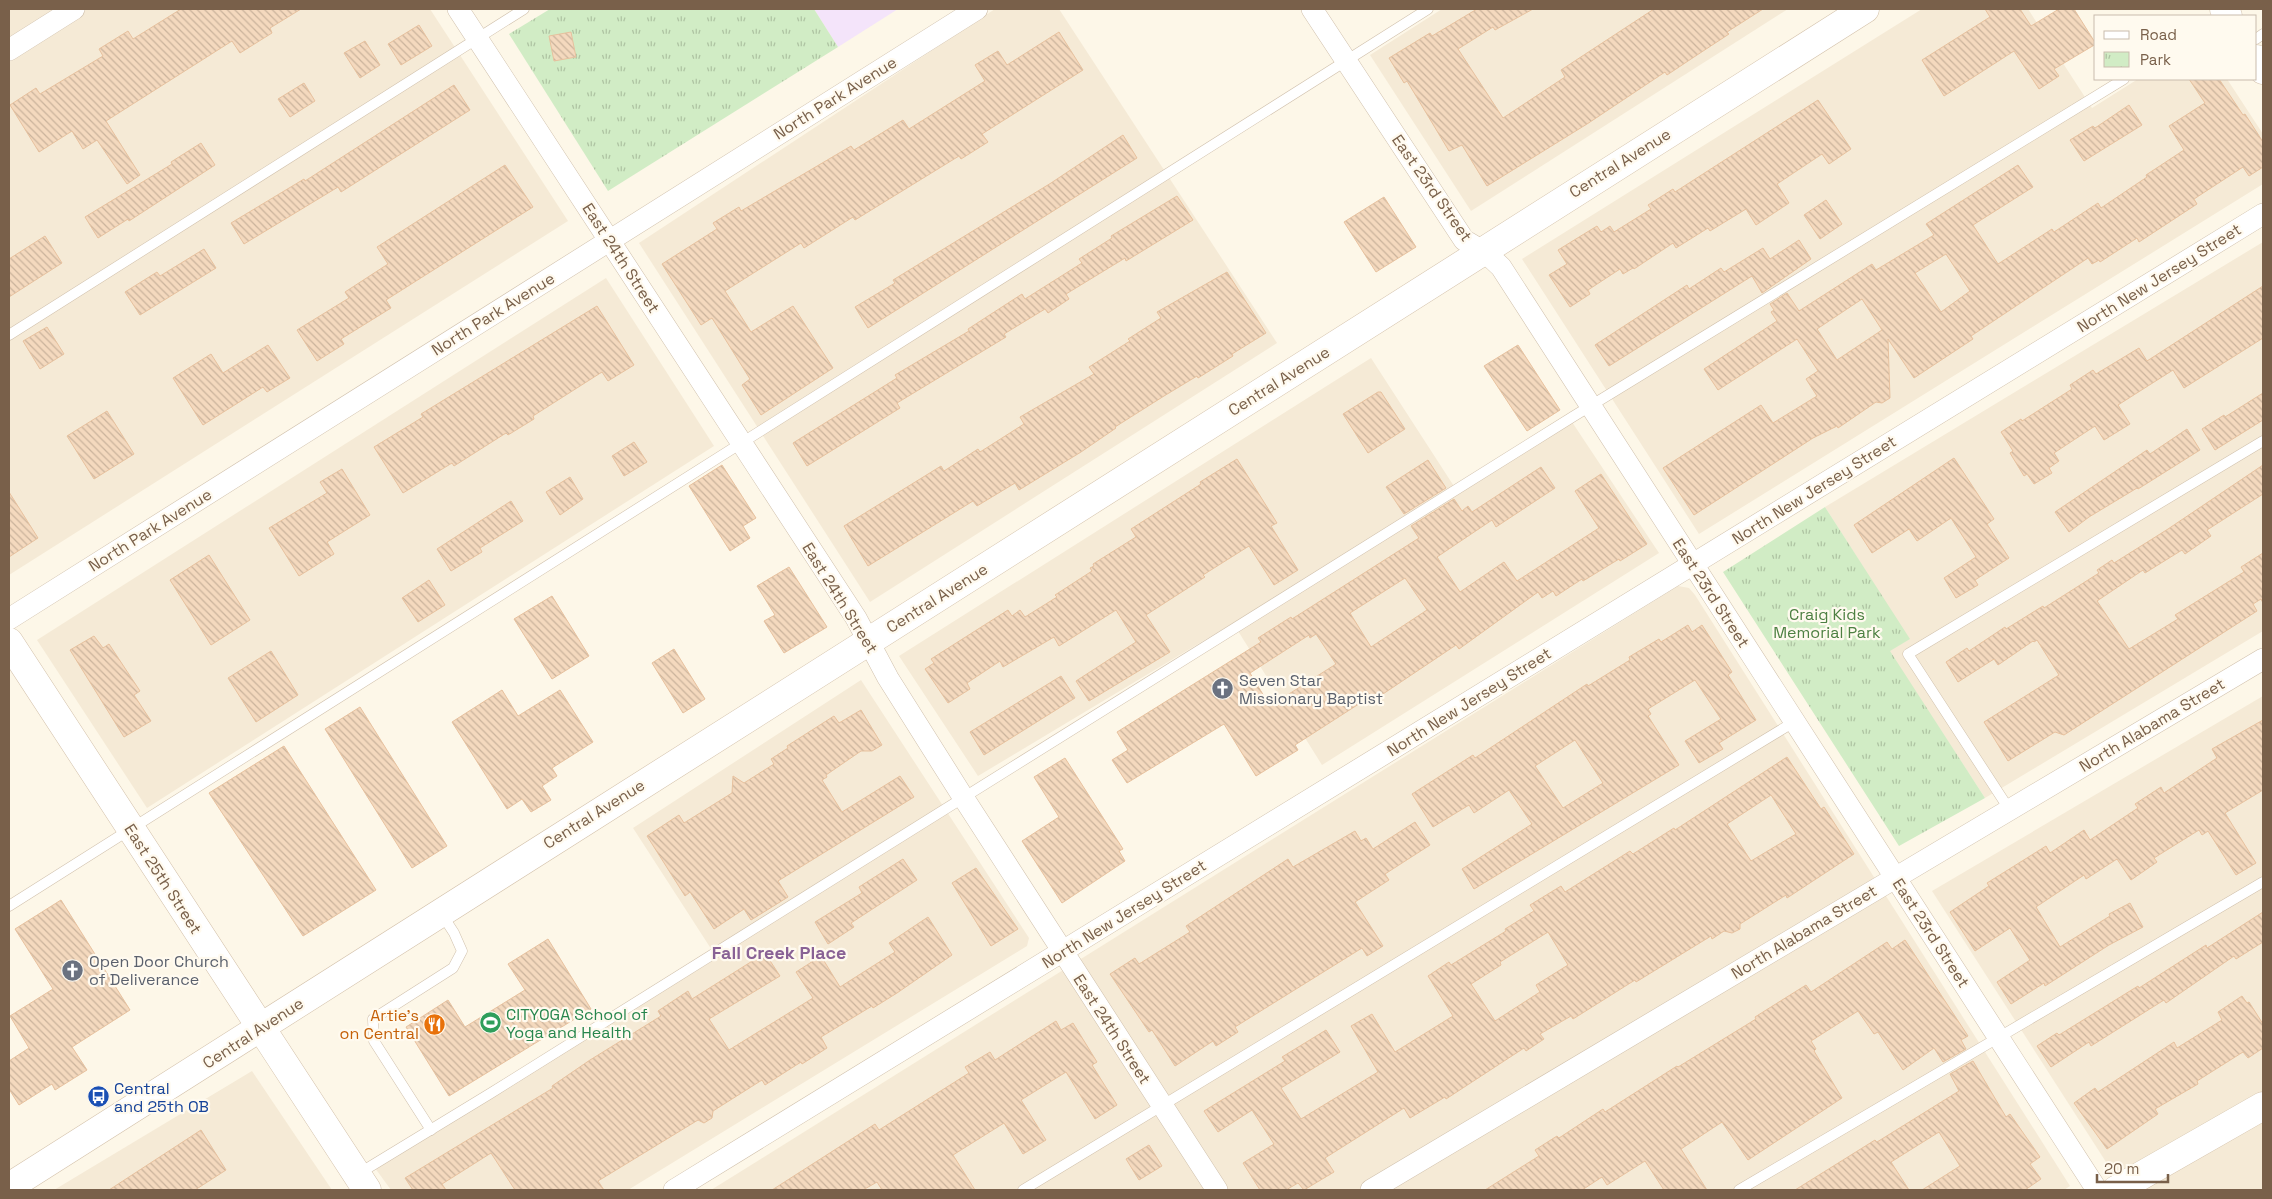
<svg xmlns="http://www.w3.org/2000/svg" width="2272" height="1199" font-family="'Space Grotesk',sans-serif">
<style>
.residential{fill:#f5ead6}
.education{fill:#f4e4fa}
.park{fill:url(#park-tufts)}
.building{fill:url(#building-back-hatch);stroke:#e7c19e;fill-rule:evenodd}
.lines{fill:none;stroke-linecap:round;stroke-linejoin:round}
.lane-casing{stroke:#d0c0ac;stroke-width:11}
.street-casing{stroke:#d0c0ac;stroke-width:22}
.secondary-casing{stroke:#d3c1aa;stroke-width:29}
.lane{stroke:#fff;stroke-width:10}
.street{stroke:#fff;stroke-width:21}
.secondary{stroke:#fff;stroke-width:28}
.labels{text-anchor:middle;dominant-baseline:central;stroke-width:4.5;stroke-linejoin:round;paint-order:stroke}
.street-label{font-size:16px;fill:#79604a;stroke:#fffaef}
.park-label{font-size:16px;fill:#4d8042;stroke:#fffaef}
.worship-label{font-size:16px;fill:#5b616d;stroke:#fffaef;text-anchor:start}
.leisure-label{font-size:16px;fill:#27864d;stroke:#fffaef;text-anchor:start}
.food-label{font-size:16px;fill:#c56008;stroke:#fffaef;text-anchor:end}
.transit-label{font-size:16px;fill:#164399;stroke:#fffaef;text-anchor:start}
.neighbourhood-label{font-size:18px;font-weight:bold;fill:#896295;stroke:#fffaef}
</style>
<defs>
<pattern id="park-tufts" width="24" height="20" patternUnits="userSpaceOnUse" patternTransform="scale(1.25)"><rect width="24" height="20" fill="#d1ecc5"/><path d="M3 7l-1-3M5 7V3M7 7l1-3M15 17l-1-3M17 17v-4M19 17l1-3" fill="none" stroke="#aec3a2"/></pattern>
<pattern id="building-back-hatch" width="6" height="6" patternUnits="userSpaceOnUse" patternTransform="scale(1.25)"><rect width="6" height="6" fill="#f4d9be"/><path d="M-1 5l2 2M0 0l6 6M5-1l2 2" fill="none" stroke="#cab39c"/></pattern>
</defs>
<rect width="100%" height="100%" fill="#fdf7e8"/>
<g class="residential">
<path d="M9,9H430L568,221L9,575Z"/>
<path d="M995,9H1059L1277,343L870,602L639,243Z"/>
<path d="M1442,9H1788L1471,211L1370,55Z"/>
<path d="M1922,9H2028L2092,108L2138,79H2227L2263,134V184L1699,534L1522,259Z"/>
<path d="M2263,242V631L1985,798L1889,651L1909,639L1825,507Z"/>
<path d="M606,278L714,446L147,808L37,640Z"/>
<path d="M1371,358L1459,494L1572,422L1659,553L1322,765L1233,623L978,776L899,656Z"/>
<path d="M1678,586L1689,588L1695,595L2070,1186L2064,1190H711Z"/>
<path d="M861,680L1029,938L1027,946L628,1190H391L375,1168L717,958L633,828Z"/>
<path d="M2263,696V1190H2124L1932,891Z"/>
<path d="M252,1071L332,1190H54Z"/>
</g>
<path class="education" d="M814,9H898L838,47Z"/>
<g class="park">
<path d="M550,9H814L838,47L608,191L509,34Z"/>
<path d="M1825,507L1910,639L1890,651L1985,798L1899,846L1723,572Z"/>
</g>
<g class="building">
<path d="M181,9H301L270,28L272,33L240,53L232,41L106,121L140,175L127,184L97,140L83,149L72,131L39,152L10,105L36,88L40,94L103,56L99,49L128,31L133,39Z"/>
<path d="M1477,9H1533L1495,30L1493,27L1458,49L1503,118L1565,77L1561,70L1654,9H1763L1727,32L1729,34L1694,57L1667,75L1665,72L1587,124L1487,186L1462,145L1449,151L1407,81L1404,83L1389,58L1430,33L1432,36Z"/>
<path d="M1985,9H2020L2031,26L2059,9H2074L2096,44L2054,69L2059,76L2039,89L2014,51L1944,96L1922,60L1990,17Z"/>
<path d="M419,25L432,46L401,65L388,44Z"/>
<path d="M571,32L576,57L554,61L549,36Z"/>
<path d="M1059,32L1083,70L982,134L988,142L961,159L959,156L855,220L853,217L804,248L801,243L725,291L751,332L793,306L833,368L761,415L742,385L750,379L712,318L701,325L662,264L717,229L713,223L739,207L741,211L851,146L854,150L903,120L909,129L985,81L975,65L998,51L1007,65Z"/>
<path d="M365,41L380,65L360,78L344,53Z"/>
<path d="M2189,79H2219L2243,115L2245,114L2263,142V167L2249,176L2243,167L2194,199L2197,204L2139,242L2137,238L2100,262L2099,260L2092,264L2088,258L1971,336L1973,339L1914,378L1888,339L1890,398L1882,403L1876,402L1838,428L1837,426L1813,438L1694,515L1663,468L1761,405L1773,423L1817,396L1806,379L1818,371L1797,339L1718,390L1704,369L1777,321L1771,312L1774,310L1770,304L1787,293L1799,311L1872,264L1876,270L1934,235L1926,224L2018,165L2033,187L1973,225L1998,264L2052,229L2054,232L2098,203L2101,208L2147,177L2146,175L2184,150L2169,126L2205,103ZM1946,254L1970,291L1941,312L1915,273ZM1862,299L1882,330L1837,360L1817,329Z"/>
<path d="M304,83L315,101L290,117L278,99Z"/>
<path d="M454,85L470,110L341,192L338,187L244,244L231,223L304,179L305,181Z"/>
<path d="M1818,100L1851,149L1829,164L1822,154L1777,184L1789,203L1756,225L1746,209L1710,231L1708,228L1676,248L1673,243L1634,269L1633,268L1623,274L1620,269L1588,290L1590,294L1570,307L1549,275L1567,264L1558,250L1597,226L1601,232L1610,226L1614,232L1651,209L1648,205L1673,189L1675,192Z"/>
<path d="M2129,105L2142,125L2084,161L2070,140L2093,126L2095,128Z"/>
<path d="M1123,135L1137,158L868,328L855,307L895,283L893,280L1051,183Z"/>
<path d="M201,143L215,165L129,221L128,219L98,238L85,217L172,164L171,162Z"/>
<path d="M505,165L533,207L386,300L391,308L341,339L344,344L317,361L297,330L349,298L345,292L388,264L377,247Z"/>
<path d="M1177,196L1193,220L1126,261L1125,258L1066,294L1069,299L1048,313L1045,309L1004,334L1006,337L897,403L900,408L807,466L793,443L897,378L895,375L969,331L968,329L1022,294L1025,299L1082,263L1079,259L1112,238L1111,236Z"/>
<path d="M1384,197L1416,247L1376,272L1344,222Z"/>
<path d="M1826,200L1842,224L1820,239L1804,215Z"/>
<path d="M45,236L62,263L9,297V259Z"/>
<path d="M1799,240L1811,259L1762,293L1752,276L1609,366L1595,345L1687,285L1689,289L1721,268L1724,272L1763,248L1770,259Z"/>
<path d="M204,249L216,268L140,315L125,292L157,272L160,276Z"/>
<path d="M1227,272L1266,333L1232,354L1233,356L1198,378L1197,376L1164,396L1115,427L1116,428L1081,452L1019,490L1015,483L977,506L973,501L868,566L844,526L941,466L944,471L978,449L980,452L1024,424L1020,417L1094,374L1089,367L1130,341L1128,339L1161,318L1157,312Z"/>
<path d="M2263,286V338L2184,388L2173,370L2118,405L2130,424L2104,440L2095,426L2054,453L2059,461L2049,468L2052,473L2034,484L2027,474L2024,476L2010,453L2013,451L2001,432L2021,419L2022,421L2072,389L2070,385L2093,370L2096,374L2139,348L2147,361Z"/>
<path d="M597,306L634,365L608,381L602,372L533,416L534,419L508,435L506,433L454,466L452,463L403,493L374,447L423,417L421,414Z"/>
<path d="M47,327L64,354L40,369L23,341Z"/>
<path d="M268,345L290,378L267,392L263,387L203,425L173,378L211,354L223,373Z"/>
<path d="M1518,345L1560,410L1527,431L1484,366Z"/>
<path d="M1378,392H1381L1405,429L1368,453L1343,414Z"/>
<path d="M2263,393V420L2215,450L2202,429L2224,415L2225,417Z"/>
<path d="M107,411L134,454L94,479L67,436Z"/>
<path d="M2187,429L2200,450L2138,489L2137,488L2089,517L2069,532L2055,512L2147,450L2150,454Z"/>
<path d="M634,442L647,462L624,476L612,456Z"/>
<path d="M1954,458L1994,519L1987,524L2009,558L1975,580L1978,585L1956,598L1944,578L1976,557L1951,518L1917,541L1909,529L1872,553L1854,525Z"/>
<path d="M1237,459L1277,523L1271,526L1298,570L1274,585L1249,546L1203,575L1205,577L1146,615L1170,652L1089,701L1076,681L1136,642L1116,610L1059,646L1054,637L1003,667L1000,661L967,683L970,689L948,703L925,669L934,663L931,659L1008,610L1012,616L1020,610L1025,617L1057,597L1055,595L1092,571L1090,568L1094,566L1093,564L1136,537L1131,529L1201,484L1200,482Z"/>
<path d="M1428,460L1446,488L1404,514L1386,487Z"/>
<path d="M722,465L756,518L743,526L750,538L730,551L689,486Z"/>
<path d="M2263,465V494L2207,530L2211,536L2185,554L2182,550L2145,573L2143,570L2097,601L2129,649L2178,619L2175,615L2244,572L2241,567L2263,553V603L2261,599L2253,604L2257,611L2064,735L2055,732L2008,761L1984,722L2059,675L2037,640L2034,642L2033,641L1998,665L1994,659L1958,682L1946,662L1967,648L1969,651L2005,627L2006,629L2043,606L2044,608L2099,573L2097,570L2112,560L2114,563L2168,529Z"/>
<path d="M1541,467L1555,488L1496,527L1492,520L1437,557L1460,592L1504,562L1517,581L1599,528L1575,491L1601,474L1647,544L1620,561L1619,559L1583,581L1582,579L1556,596L1553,591L1542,598L1538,592L1459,649L1456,645L1368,704L1365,700L1295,745L1298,750L1256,776L1224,724L1127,783L1112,760L1128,750L1117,732L1261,642L1258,638L1291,617L1292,619L1419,538L1411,526L1454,499L1462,511L1468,506L1472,512ZM1405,578L1427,610L1371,647L1350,613ZM1316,634L1336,664L1270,706L1250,673L1309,635L1310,638Z"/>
<path d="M342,469L370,515L327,542L334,554L299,576L269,528L327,493L320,482Z"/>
<path d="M570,477L583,499L560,515L546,492Z"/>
<path d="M9,492L38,538L9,557Z"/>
<path d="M511,501L523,521L480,548L482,552L451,571L437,549Z"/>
<path d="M209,555L250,620L211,645L170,580Z"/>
<path d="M789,567L827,627L784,653L764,621L775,615L757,586Z"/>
<path d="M429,580L445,605L418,622L402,598Z"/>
<path d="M552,596L589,656L552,679L514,619Z"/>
<path d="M1688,625L1692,632L1702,625L1732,672L1728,675L1756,720L1719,743L1723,749L1699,763L1685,741L1721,719L1695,680L1648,709L1651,714L1648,716L1679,765L1474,889L1462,869L1532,824L1509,790L1474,813L1469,805L1433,827L1412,794L1473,755L1475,758L1587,684L1588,686L1630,660L1629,657L1659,639L1661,642ZM1575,740L1603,783L1563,808L1535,766Z"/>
<path d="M94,636L103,648L109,644L140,691L134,695L151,721L124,737L70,650Z"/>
<path d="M674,649L705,699L683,713L652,663Z"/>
<path d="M271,651L298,695L256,722L228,678Z"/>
<path d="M1061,676L1075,698L984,755L970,732Z"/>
<path d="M502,690L518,716L560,690L593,742L552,768L557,776L542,786L551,800L531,812L522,799L507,809L452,722Z"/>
<path d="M360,707L447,846L412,868L325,729Z"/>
<path d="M861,710L882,745L872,751H861L826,775L827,777L822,780L842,812L900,776L914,797L778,881L788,897L751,920L744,909L714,929L690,892L685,896L647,836L679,815L684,823L732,793L733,776L744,783L774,764L771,759L788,748L787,746L834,716L839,723Z"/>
<path d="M2263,720V790L2225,813L2256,863L2236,875L2208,831L2202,835L2199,830L2154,858L2157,862L2131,880L2117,859L2086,879L2084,875L2036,907L2060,947L2110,916L2109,914L2130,903L2143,927L2109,945L2045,986L2044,983L2011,1004L1997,982L2030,960L2010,928L1975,951L1950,912L1989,886L1987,883L2046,846L2050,853L2084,830L2090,840L2138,808L2135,804L2161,787L2164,793L2217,758L2212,749Z"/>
<path d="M284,746L376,890L303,936L209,793Z"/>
<path d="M1787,757L1821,809L1824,807L1854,854L1787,898L1786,895L1740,924V929L1732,933L1724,931L1712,939L1711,936L1636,982L1635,980L1573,1019L1571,1016L1540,1034L1544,1039L1526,1051L1524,1048L1446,1099L1445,1097L1410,1118L1404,1108L1325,1158L1334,1172L1304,1190L1298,1183L1286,1190H1260L1243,1163L1274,1144L1252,1110L1218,1132L1204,1111L1285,1061L1282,1057L1326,1030L1340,1052L1281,1088L1301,1119L1378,1072L1351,1026L1372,1014L1395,1052L1453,1016L1428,976L1449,962L1451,965L1506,931L1505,929L1534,911L1530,905L1561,886L1565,892L1630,851L1633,854L1674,828L1675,830ZM1771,795L1796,834L1751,861L1727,824ZM1548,932L1568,965L1536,985L1540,992L1495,1021L1471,984L1501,965L1500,962Z"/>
<path d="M1065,758L1123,849L1119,851L1125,861L1062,903L1022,841L1059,817L1034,777Z"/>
<path d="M1415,822L1430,845L1385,874L1389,880L1355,902L1383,946L1367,956L1362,948L1235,1027L1238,1032L1216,1046L1213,1041L1175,1066L1152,1030L1149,1032L1110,974L1135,958L1139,964L1190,932L1186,926L1288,859L1293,867L1355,831L1361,841L1366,838L1373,849Z"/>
<path d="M903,859L917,880L851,923L854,927L828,944L815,922L862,893L859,887Z"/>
<path d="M976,868L1018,929L991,946L952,883Z"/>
<path d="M61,900L130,1010L72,1047L87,1070L55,1090L52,1084L19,1105L9,1089V1061L29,1048L10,1016L53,989L15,929Z"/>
<path d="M2263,912V942L2236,959L2234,956L2166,1003L2164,1000L2091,1046L2089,1042L2051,1067L2037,1046L2057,1033L2059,1035L2138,986L2139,988L2206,945L2207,948Z"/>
<path d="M928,917L952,955L897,993L873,1008L872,1006L821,1037L827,1048L802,1064L801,1062L765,1085L762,1080L713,1111L712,1118L704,1123L698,1120L598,1181L604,1190H515L491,1153L442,1184L446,1190H413L405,1178L553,1088L552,1086L590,1060L661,1016L658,1011L688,991L692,999L765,953L780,976L709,1019L729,1050L813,998L796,972L821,956L840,987L895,952L889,943Z"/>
<path d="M548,939L591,1009L449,1096L406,1027L448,1000L465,1027L525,990L508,964Z"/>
<path d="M1905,940L1968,1036L1961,1040L1966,1049L1943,1062L1934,1048L1903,1070L1878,1032L1874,1034L1858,1011L1811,1041L1816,1049L1814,1051L1842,1098L1748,1160L1722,1122L1681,1149L1707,1190H1664L1645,1161L1607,1185L1602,1177L1582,1190H1485L1539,1156L1535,1150L1557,1136L1559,1138L1603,1109L1605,1112L1677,1066L1678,1067L1756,1019L1755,1017L1806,985L1811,992L1887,942L1892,949Z"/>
<path d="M2242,996L2247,1003L2249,1002L2263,1024V1048L2248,1058L2243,1052L2197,1081L2198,1084L2155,1109L2158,1114L2107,1149L2074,1103L2095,1088L2098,1092L2174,1042L2177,1048L2222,1020L2218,1012Z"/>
<path d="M1056,1021L1061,1030L1073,1023L1097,1062L1092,1065L1117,1105L1095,1119L1066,1072L1021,1100L1046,1140L1023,1154L1004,1123L953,1155L975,1190H882L877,1182L863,1190H772L875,1124L879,1130L969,1073L965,1067L990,1052L995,1060Z"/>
<path d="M1973,1061L2006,1117L2010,1114L2040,1157L2030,1164L2041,1179L2025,1190H1922L1960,1166L1939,1132L1891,1162L1909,1190H1795L1875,1140L1877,1142L1959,1091L1950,1074Z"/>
<path d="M201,1130L226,1170L195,1190H109Z"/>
<path d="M1149,1145L1162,1166L1139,1180L1126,1159Z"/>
</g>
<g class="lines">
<defs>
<g id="lane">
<path d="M2256,39L2263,34"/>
<path d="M9,335L524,9"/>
<path d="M2009,809L1908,654L2263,441"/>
<path d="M9,906L1428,9"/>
<path d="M431,1130L374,1041L373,1019L453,968L462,951L454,933L441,913"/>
<path d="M358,1174L491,1093L1574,416L2124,79"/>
<path d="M1023,1190L1794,722"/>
<path d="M1739,1190L2263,882"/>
</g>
<g id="street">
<path d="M458,9L856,618L888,678L963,797L1217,1190"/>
<path d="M1312,9L1464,240L1486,253L1501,267L2097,1190"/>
<path d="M9,50L74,9"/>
<path d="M9,619L977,9"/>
<path d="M674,1190L2263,214"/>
<path d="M1371,1190L2263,659"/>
</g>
<g id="secondary">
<path d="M2224,9L2228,16"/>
<path d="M2256,59L2263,70"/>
<path d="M9,642L367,1190"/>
<path d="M9,1187L1865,9"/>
<path d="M2116,1190L2263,1106"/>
</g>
</defs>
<use href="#lane" class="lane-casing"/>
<use href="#street" class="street-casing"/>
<use href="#secondary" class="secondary-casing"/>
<use href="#lane" class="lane"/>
<use href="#street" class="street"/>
<use href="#secondary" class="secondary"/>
</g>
<defs>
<symbol id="church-disc" viewBox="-11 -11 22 22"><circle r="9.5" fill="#6b7280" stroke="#fffaef"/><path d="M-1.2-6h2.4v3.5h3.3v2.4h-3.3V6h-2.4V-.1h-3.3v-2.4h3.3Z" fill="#fff"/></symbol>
<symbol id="stadium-disc" viewBox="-11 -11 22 22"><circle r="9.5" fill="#2e9e5b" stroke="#fffaef"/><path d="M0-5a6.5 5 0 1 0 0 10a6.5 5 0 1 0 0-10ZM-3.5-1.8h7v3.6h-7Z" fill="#fff"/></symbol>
<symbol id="restaurant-disc" viewBox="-11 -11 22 22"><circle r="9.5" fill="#e8710a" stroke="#fffaef"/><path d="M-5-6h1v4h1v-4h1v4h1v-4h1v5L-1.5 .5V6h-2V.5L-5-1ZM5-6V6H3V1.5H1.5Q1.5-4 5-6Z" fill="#fff"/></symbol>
<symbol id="bus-disc" viewBox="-11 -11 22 22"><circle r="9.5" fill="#1a4fb4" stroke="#fffaef"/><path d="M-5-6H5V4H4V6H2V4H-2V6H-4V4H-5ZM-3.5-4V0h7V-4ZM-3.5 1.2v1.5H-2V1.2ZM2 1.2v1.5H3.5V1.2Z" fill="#fff"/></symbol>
</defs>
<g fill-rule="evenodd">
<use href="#church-disc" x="1210" y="676" width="25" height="25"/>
<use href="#church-disc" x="60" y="958" width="25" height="25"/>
<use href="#stadium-disc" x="478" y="1010" width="25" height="25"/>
<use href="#restaurant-disc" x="422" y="1012" width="25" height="25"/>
<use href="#bus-disc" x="86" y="1084" width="25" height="25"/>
</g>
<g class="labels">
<g class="street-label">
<text transform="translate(835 98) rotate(-32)">North Park Avenue</text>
<text transform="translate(1620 163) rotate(-32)">Central Avenue</text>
<text transform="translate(1432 188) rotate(55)">East 23rd Street</text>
<text transform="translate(621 258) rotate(57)">East 24th Street</text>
<text transform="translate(2159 278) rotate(-32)">North New Jersey Street</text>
<text transform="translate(493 314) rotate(-32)">North Park Avenue</text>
<text transform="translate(1279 381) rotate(-32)">Central Avenue</text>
<text transform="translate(1814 490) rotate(-32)">North New Jersey Street</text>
<text transform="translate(150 530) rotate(-32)">North Park Avenue</text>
<text transform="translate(1711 593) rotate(57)">East 23rd Street</text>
<text transform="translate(840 598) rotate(58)">East 24th Street</text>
<text transform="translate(937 598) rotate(-32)">Central Avenue</text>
<text transform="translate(1469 702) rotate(-32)">North New Jersey Street</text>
<text transform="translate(2152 725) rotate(-31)">North Alabama Street</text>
<text transform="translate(594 814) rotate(-32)">Central Avenue</text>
<text transform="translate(163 879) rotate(57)">East 25th Street</text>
<text transform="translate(1124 914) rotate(-32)">North New Jersey Street</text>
<text transform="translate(1804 932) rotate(-31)">North Alabama Street</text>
<text transform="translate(1931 933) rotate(57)">East 23rd Street</text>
<text transform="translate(1112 1029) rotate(57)">East 24th Street</text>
<text transform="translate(253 1033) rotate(-33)">Central Avenue</text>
</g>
<g class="park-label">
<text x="1827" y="614">Craig Kids<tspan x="1827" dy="18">Memorial Park</tspan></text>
</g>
<g class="worship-label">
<text x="1239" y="680">Seven Star<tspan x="1239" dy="18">Missionary Baptist</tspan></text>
<text x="89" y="961">Open Door Church<tspan x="89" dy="18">of Deliverance</tspan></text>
</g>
<g class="leisure-label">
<text x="506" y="1014">CITYOGA School of<tspan x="506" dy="18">Yoga and Health</tspan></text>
</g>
<g class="food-label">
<text x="419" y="1015">Artie's<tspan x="419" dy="18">on Central</tspan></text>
</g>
<g class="transit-label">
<text x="114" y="1088">Central<tspan x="114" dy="18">and 25th OB</tspan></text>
</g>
<g class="neighbourhood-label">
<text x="779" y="952">Fall Creek Place</text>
</g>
</g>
<rect width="2272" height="1199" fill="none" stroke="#79604a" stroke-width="20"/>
<rect x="2094" y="15" width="162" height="65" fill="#fffaef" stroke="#c9bcad"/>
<rect x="2104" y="31" width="25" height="8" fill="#ffffff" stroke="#c9bcad"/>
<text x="2140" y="40" font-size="15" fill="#79604a">Road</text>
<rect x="2104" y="52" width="25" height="15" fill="url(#park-tufts)" stroke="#c9bcad"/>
<text x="2140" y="65" font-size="15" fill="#79604a">Park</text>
<path d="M2097 1174v8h71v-8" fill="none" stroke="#79604a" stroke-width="2.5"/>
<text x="2104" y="1174" font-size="15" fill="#79604a" stroke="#fffaef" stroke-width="4" paint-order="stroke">20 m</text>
</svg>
